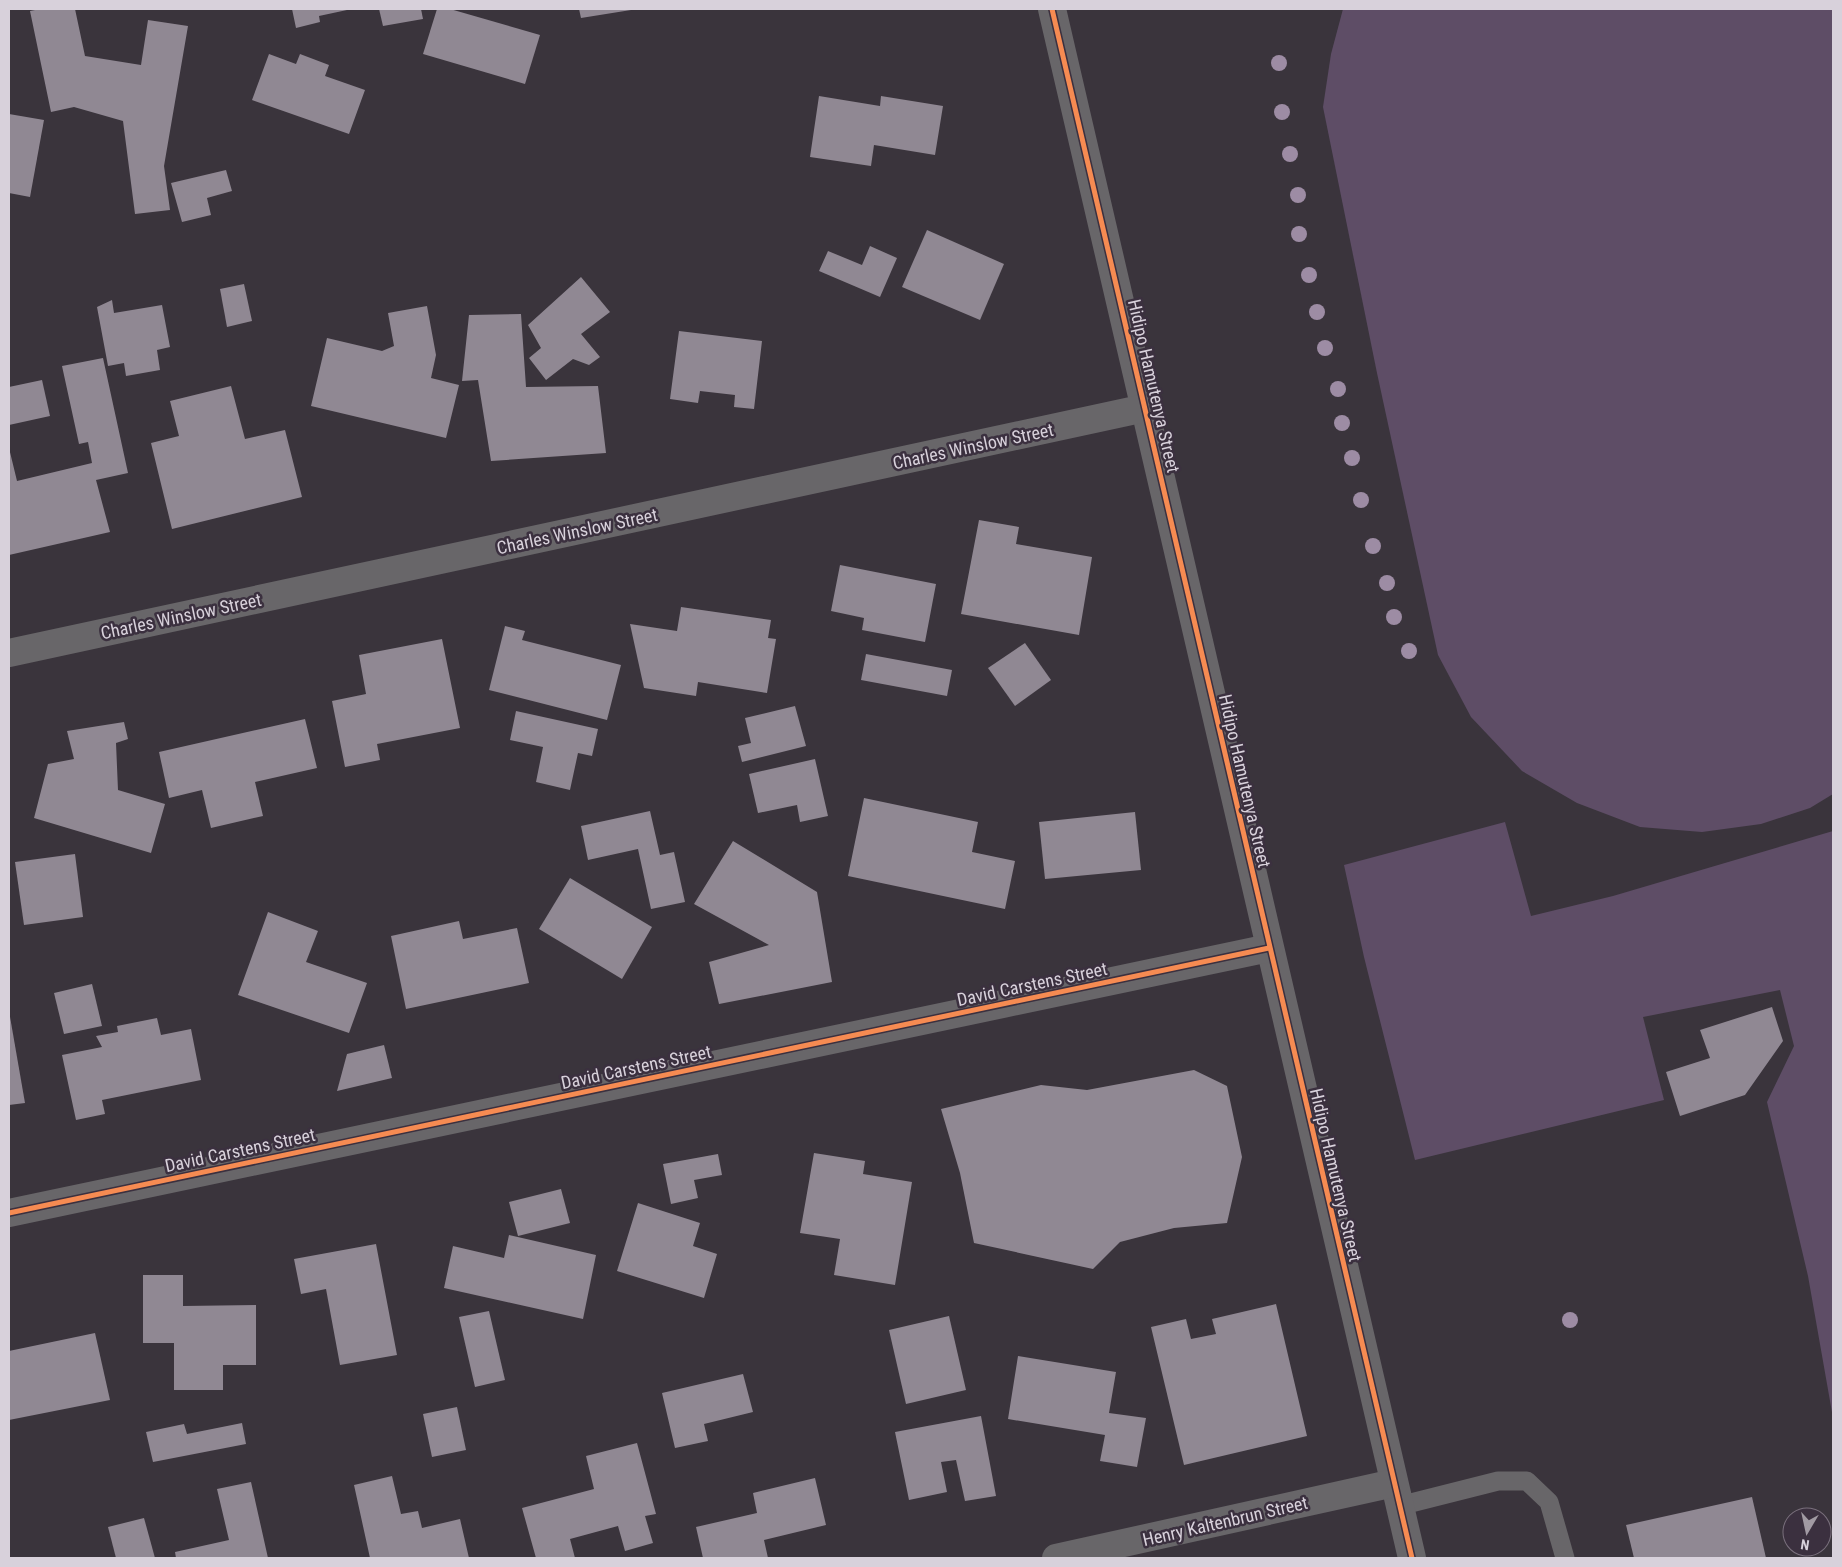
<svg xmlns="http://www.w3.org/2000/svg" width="1842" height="1567" font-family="'Roboto Condensed',sans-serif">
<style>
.green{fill:#5e4d66}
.building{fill:#908893}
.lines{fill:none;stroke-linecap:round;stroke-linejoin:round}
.lane{stroke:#686669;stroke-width:19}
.street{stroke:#686669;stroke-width:28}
.cycleway-casing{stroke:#3b303f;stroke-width:8}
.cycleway{stroke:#f68b52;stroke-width:5}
.tree{fill:#9d8ca4}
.labels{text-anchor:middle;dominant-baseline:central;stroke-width:5;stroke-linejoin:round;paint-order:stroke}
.street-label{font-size:18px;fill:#d8d1db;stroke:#3b303f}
</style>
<rect width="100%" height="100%" fill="#3a343c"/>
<g class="green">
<path d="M1343,9H1833V794L1810,808L1761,824L1702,832L1640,827L1577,803L1522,771L1471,717L1438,655L1377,373L1323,107L1331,54Z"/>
<path d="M1505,822L1531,916L1613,896L1833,831V1418L1808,1276L1767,1102L1794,1046L1780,990L1643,1017L1664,1100L1415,1160L1364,957L1344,865Z"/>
</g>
<g class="building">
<path d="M40,9H75L85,56L141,65L148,20L188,26L164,166L170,210L135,214L123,121L74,107L51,112L30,11Z"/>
<path d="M292,9H347V10L319,16L320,22L296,28Z"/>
<path d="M379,9H421L423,19L383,26Z"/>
<path d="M437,9H450L540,35L525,84L423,54Z"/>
<path d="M579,9H630L631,10L581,18Z"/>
<path d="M269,54L296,64L300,54L329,65L325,76L365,90L349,134L252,100Z"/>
<path d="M819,96L880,106L881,96L943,106L935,155L874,145L871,166L810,157Z"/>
<path d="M9,114L44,120L30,197L9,193Z"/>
<path d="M226,170L232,191L207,198L211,215L182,222L171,183Z"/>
<path d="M927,230L1004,264L980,320L902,287Z"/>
<path d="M870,246L897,258L880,297L819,271L828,251L862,265Z"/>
<path d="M581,277L610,312L581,334L600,357L589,365L573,359L546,380L529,358L541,348L528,325Z"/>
<path d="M244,284L252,321L227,327L220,289Z"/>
<path d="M112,300L114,313L162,305L170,347L157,350L160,370L126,376L124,363L108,366L97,307Z"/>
<path d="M427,306L436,355L431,378L459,385L446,438L311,406L327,338L382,351L394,346L388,313Z"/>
<path d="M521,314L526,387L598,386L606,453L491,461L478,380L462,381L469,315Z"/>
<path d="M679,331L762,341L754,409L734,407L735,395L700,391L698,403L670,399Z"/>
<path d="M103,358L128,473L96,480L110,532L9,555V448L17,481L92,463L88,442L79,444L62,366Z"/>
<path d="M42,380L50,416L9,425V387Z"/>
<path d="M231,386L245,439L285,430L302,497L172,529L151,443L179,436L170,401Z"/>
<path d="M979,520L1019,527L1016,544L1092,557L1079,635L961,614Z"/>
<path d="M840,565L936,584L925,642L862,630L864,618L831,611Z"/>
<path d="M681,607L771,620L768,638L776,639L767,693L698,682L696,696L644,688L630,624L677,631Z"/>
<path d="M505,626L525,631L522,640L621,665L607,720L489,690Z"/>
<path d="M442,639L460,728L377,744L380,760L345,767L332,701L366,694L359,655Z"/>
<path d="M1025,643L1051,680L1015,706L988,668Z"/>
<path d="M866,654L952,670L947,696L861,680Z"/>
<path d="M795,706L806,746L742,762L738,746L751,743L745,718Z"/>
<path d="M516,711L598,729L592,756L578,753L570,790L536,782L543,747L510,740Z"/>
<path d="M305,719L317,768L255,782L263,816L211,828L202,790L169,798L159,752Z"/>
<path d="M124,722L128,739L116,743L118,790L165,804L151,853L34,818L48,764L74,759L67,731Z"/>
<path d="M815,759L828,816L800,822L797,805L758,813L749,774Z"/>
<path d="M864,798L978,822L972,852L1015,861L1005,909L848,876Z"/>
<path d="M650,811L660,855L674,852L685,902L651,909L638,849L588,860L581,826Z"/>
<path d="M1135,812L1141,870L1045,879L1039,822Z"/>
<path d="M733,841L817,892L832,982L719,1004L709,962L769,945L694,904Z"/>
<path d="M75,854L83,917L24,925L15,862Z"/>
<path d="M570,878L652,927L622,979L539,929Z"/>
<path d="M268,912L318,931L306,962L367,983L349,1033L238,995Z"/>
<path d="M459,921L463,939L517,928L529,983L406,1009L391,936Z"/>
<path d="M92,984L102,1026L64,1034L54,993Z"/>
<path d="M1772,1007L1783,1041L1745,1095L1680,1116L1666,1072L1710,1058L1700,1030Z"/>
<path d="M9,1011L25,1103L9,1105Z"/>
<path d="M157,1018L161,1035L191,1029L201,1080L102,1100L105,1114L76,1120L62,1055L102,1047L96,1036L118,1032L117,1026Z"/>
<path d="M384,1045L392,1078L337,1091L347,1054Z"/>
<path d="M1194,1070L1227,1086L1242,1157L1227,1223L1174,1228L1120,1242L1093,1269L974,1243L960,1173L941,1109L1041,1085L1087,1090Z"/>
<path d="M814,1153L865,1161L863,1174L912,1182L895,1285L834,1275L840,1239L800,1233Z"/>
<path d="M718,1154L722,1175L694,1180L698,1198L671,1204L663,1164Z"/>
<path d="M561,1189L570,1223L518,1236L509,1202Z"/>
<path d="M638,1203L700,1223L693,1246L717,1254L704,1298L617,1271Z"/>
<path d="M509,1235L596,1255L583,1319L444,1288L453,1246L504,1258Z"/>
<path d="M376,1244L397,1355L340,1365L326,1289L301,1294L294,1259Z"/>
<path d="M143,1275H183V1306L256,1305V1365H223V1390H174V1343H143Z"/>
<path d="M1276,1304L1307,1436L1184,1465L1151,1327L1186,1319L1191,1339L1216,1334L1212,1319Z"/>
<path d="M489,1311L505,1380L475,1387L459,1317Z"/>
<path d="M949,1316L966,1390L906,1404L889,1330Z"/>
<path d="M95,1333L110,1400L9,1420V1351Z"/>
<path d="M1018,1356L1116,1372L1109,1413L1146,1418L1137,1467L1100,1461L1105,1435L1008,1419Z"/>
<path d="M743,1374L753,1412L704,1424L708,1441L675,1448L662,1393Z"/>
<path d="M457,1407L466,1450L432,1457L423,1414Z"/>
<path d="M981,1416L996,1496L965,1501L956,1460L941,1462L947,1492L909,1500L895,1432Z"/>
<path d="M242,1423L246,1444L153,1462L146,1432L184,1424L187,1434Z"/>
<path d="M637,1443L656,1514L645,1516L653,1543L625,1551L618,1526L570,1539L575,1558H536L522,1508L594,1489L586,1456Z"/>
<path d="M392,1476L401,1514L418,1511L422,1528L460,1519L469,1558H370L354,1485Z"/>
<path d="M815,1478L826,1525L764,1540L768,1558H703L696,1527L757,1513L753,1493Z"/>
<path d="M251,1482L268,1558H176L175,1552L229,1540L217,1489Z"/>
<path d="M1752,1497L1766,1558H1634L1626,1525Z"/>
<path d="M144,1518L155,1558H116L108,1527Z"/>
</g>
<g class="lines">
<path class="lane" d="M1399,1506L1498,1481H1527L1549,1502L1565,1558"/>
<g class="street">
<path d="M1052,9L1412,1558"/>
<path d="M9,653L1145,408"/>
<path d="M9,1213L1269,948"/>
<path d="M1056,1558L1394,1483"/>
</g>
<defs>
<g id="cycleway">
<path d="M1052,9L1412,1558"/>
<path d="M9,1213L1269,948"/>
</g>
</defs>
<use href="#cycleway" class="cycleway-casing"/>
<use href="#cycleway" class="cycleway"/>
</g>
<g class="tree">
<circle cx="1279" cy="63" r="8"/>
<circle cx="1282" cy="112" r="8"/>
<circle cx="1290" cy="154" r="8"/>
<circle cx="1298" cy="195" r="8"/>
<circle cx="1299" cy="234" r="8"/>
<circle cx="1309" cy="275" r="8"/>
<circle cx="1317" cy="312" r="8"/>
<circle cx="1325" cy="348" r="8"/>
<circle cx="1338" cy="389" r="8"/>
<circle cx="1342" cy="423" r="8"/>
<circle cx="1352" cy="458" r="8"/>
<circle cx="1361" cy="500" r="8"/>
<circle cx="1373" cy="546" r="8"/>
<circle cx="1387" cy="583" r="8"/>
<circle cx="1394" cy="617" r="8"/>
<circle cx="1409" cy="651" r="8"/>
<circle cx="1570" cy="1320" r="8"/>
</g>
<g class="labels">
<g class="street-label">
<text transform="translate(1154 386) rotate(77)">Hidipo Hamutenya Street</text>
<text transform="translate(973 446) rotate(-12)">Charles Winslow Street</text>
<text transform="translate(577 531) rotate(-12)">Charles Winslow Street</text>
<text transform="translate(181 616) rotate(-12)">Charles Winslow Street</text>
<text transform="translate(1245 781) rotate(77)">Hidipo Hamutenya Street</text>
<text transform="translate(1032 984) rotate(-12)">David Carstens Street</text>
<text transform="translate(636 1067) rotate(-12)">David Carstens Street</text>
<text transform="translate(240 1150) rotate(-12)">David Carstens Street</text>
<text transform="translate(1336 1175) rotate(77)">Hidipo Hamutenya Street</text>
<text transform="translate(1225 1521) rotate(-13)">Henry Kaltenbrun Street</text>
</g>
</g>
<rect width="1842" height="1567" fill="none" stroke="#d8d1db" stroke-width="20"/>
<g transform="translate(1807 1532) rotate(189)"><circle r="24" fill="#3b303f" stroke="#7a707d"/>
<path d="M0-4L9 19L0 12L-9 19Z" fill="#a19aa3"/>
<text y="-8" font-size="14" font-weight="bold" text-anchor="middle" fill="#d8d1db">N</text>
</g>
</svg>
